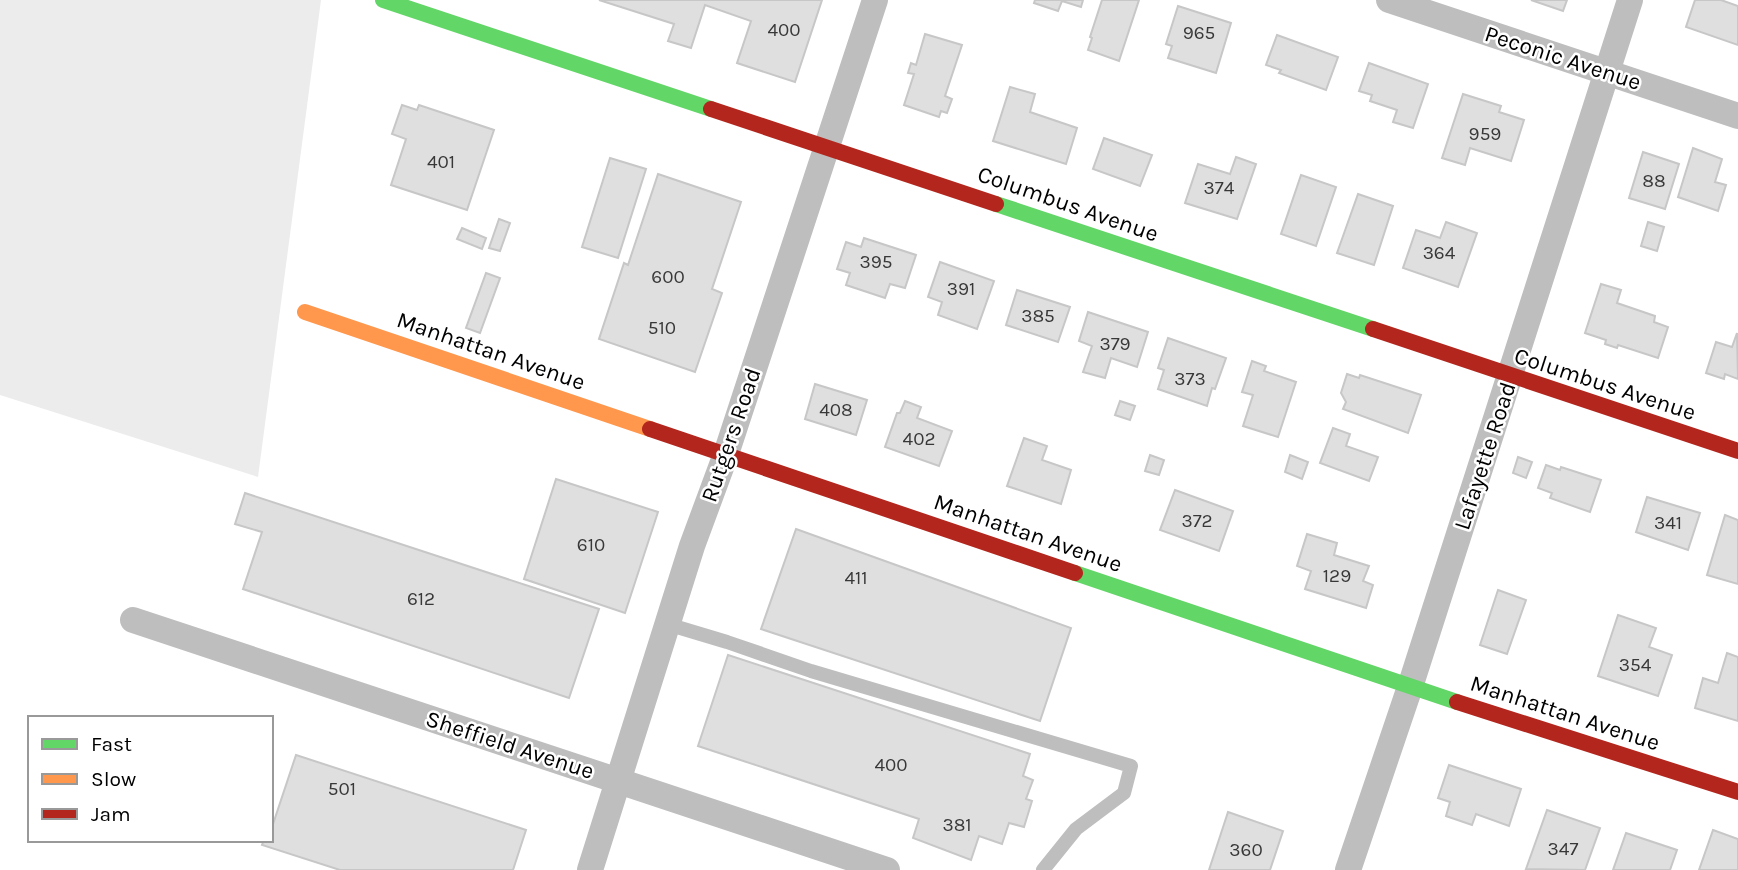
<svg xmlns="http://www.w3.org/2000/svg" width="1738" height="870" font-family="Karla,sans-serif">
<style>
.green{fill:#ececec}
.building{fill:#dfdfdf;stroke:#c7c7c7;stroke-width:2}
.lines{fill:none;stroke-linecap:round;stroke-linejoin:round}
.lane{stroke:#bebebe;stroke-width:14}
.street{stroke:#bebebe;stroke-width:26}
.fast{stroke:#63d668;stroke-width:16}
.slow{stroke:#ff974d;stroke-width:16}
.jam{stroke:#b3261e;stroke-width:16}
.labels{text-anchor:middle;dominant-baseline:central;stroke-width:5;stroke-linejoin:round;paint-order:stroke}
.number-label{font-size:19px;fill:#383838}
.street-label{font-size:23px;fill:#000;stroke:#fff}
</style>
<rect width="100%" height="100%" fill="#fff"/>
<path class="green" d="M0,0H321L258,477L0,395Z"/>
<g class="building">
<path d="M599,0H822L795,82L737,63L751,21L705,5L691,48L668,41L674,24Z"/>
<path d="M1035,0H1083L1081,7L1062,1L1058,11L1034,3Z"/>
<path d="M1102,0H1139L1119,61L1088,50L1092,38L1090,37Z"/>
<path d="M1531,0H1567L1563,11Z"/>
<path d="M1695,0H1721L1738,6V45L1686,27Z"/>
<path d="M1178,6L1231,23L1216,73L1168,58L1172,46L1166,44Z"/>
<path d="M925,34L962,45L945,96L952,99L947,113L941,111L939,117L904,105L914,74L908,73L911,63L916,65Z"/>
<path d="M1277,35L1338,57L1326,90L1279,73L1281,70L1266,65Z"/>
<path d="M1369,63L1428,84L1413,128L1393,122L1397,110L1370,101L1372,95L1359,91Z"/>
<path d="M1010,87L1035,94L1030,112L1077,128L1066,164L993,141Z"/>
<path d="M1463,94L1501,106L1499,112L1524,120L1511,161L1470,148L1465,165L1442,158Z"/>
<path d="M402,105L417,110L419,105L494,130L467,210L391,185L406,139L392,134Z"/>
<path d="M1104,138L1152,155L1140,186L1093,169Z"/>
<path d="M1693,148L1722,159L1715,182L1726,185L1718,211L1678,197Z"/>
<path d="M1643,152L1679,164L1665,209L1629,198Z"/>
<path d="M1236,157L1256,164L1237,219L1185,203L1198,164L1230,174Z"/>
<path d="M610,158L646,169L618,258L582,247Z"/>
<path d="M658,174L741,202L712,289L722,293L695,372L599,339L624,263L628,265Z"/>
<path d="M1301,175L1336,187L1316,246L1281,234Z"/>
<path d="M1358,194L1393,206L1374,265L1337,253Z"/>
<path d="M499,219L510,223L500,251L489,248Z"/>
<path d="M1446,222L1477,233L1458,287L1403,268L1416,230L1440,238Z"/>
<path d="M1648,222L1664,227L1657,251L1641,246Z"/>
<path d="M462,228L486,238L482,249L457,239Z"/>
<path d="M864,238L916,255L905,288L890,284L885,298L846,285L850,273L837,269L846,242L861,247Z"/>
<path d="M940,262L994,281L977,329L938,315L942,302L928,297Z"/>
<path d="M486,273L500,278L480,333L466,328Z"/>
<path d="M1601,284L1621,290L1617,303L1655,316L1654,322L1668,327L1658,358L1618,345L1617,348L1605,344L1606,340L1585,333Z"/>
<path d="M1017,290L1070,307L1058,342L1006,325Z"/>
<path d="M1088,312L1148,332L1137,367L1111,358L1105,378L1083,372L1092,346L1079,341Z"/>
<path d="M1737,333L1738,379L1725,374L1724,379L1706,373L1716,342L1732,347Z"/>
<path d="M1168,338L1226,358L1215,389L1212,388L1207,406L1158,389L1164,370L1158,368Z"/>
<path d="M1252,361L1266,366L1264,371L1296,382L1278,437L1243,426L1253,395L1242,392Z"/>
<path d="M1347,374L1359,378L1360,375L1421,395L1408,433L1343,409L1346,402L1341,393Z"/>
<path d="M815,384L867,400L856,435L805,419Z"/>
<path d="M905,401L921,407L917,418L952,431L939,466L885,447L897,413H900Z"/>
<path d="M1120,401L1135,406L1130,420L1115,415Z"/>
<path d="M1333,428L1350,434L1346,446L1378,457L1369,481L1320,463Z"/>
<path d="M1024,438L1047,446L1042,460L1071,470L1061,504L1007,486Z"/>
<path d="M1150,455L1164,460L1159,475L1145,471Z"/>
<path d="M1290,455L1308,462L1302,479L1285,472Z"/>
<path d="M1518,457L1532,462L1526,478L1513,473Z"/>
<path d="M1546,465L1560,470L1561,467L1601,480L1590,512L1550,498L1552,493L1538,488Z"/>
<path d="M556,479L658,512L625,613L524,579Z"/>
<path d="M1175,490L1233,511L1219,551L1160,530Z"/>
<path d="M245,493L599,609L569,698L243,589L262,532L235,524Z"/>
<path d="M1647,497L1700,513L1688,550L1636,532Z"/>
<path d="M1725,515L1738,520V584L1707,575Z"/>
<path d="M796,529L1071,628L1040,721L761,629Z"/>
<path d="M1307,534L1337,543L1334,555L1369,566L1363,581L1373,585L1366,608L1305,589L1311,571L1297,566Z"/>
<path d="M1498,590L1526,600L1507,654L1480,645Z"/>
<path d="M1618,615L1656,628L1649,647L1672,655L1658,696L1598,676Z"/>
<path d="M1727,653L1738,657V721L1695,708L1703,678L1718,683Z"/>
<path d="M728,655L1030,754L1023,776L1033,780L1026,799L1032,801L1024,827L1009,823L1002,844L979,836L971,860L913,838L919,819L698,746Z"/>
<path d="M296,755L526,830L513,870H340L262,845L264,840H271V823L273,824Z"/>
<path d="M1449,765L1521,789L1509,826L1476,814L1472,825L1446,816L1450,802L1438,798Z"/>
<path d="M1547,810L1600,828L1585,870L1526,869Z"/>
<path d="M1228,812L1283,831L1270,870H1209Z"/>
<path d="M1713,830L1738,839V870H1699Z"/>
<path d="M1626,833L1677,850L1670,870H1613Z"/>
</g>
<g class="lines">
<path class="lane" d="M667,624L727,642L811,671L1131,766L1124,793L1076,829L1043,870"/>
<g class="street">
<path d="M1389,0L1738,116"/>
<path d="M133,620L887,870"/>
<path d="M590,870L692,546L726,454L875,0"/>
<path d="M1348,870L1410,687L1630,0"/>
</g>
<g class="fast">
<path d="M383,0L711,109"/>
<path d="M996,204L1373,329"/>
<path d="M1075,573L1457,702"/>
</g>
<path class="slow" d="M305,312L650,429"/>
<g class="jam">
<path d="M711,109L996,204"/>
<path d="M1373,329L1738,451"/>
<path d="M650,429L1075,573"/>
<path d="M1457,702L1738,792"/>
</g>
</g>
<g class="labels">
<g class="number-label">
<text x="784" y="30">400</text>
<text x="1199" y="33">965</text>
<text x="1485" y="134">959</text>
<text x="441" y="162">401</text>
<text x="1654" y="181">88</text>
<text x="1219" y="188">374</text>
<text x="1439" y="253">364</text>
<text x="876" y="262">395</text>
<text x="668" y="277">600</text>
<text x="961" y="289">391</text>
<text x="1038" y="316">385</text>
<text x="662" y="328">510</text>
<text x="1115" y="344">379</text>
<text x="1190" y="379">373</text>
<text x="836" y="410">408</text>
<text x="919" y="439">402</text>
<text x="1197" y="521">372</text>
<text x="1668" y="523">341</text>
<text x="591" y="545">610</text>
<text x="1337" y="576">129</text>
<text x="856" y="578">411</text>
<text x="421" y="599">612</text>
<text x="1635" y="665">354</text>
<text x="891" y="765">400</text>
<text x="342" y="789">501</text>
<text x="957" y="825">381</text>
<text x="1563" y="849">347</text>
<text x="1246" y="850">360</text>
</g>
<g class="street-label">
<text transform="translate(1563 58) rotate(18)">Peconic Avenue</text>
<text transform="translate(1068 204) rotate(19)">Columbus Avenue</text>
<text transform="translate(491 351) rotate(19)">Manhattan Avenue</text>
<text transform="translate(1605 384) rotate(18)">Columbus Avenue</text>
<text transform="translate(731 435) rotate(-71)">Rutgers Road</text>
<text transform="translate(1485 456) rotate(-72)">Lafayette Road</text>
<text transform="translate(1028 533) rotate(19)">Manhattan Avenue</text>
<text transform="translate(1565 713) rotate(18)">Manhattan Avenue</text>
<text transform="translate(510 745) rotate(18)">Sheffield Avenue</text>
</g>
</g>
<rect x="28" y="716" width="245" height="126" fill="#ffffff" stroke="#999999" stroke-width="2"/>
<rect x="42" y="739" width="35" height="10" fill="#63d668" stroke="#999999" stroke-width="2"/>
<text x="91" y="751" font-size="21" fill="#000000">Fast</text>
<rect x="42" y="774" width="35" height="10" fill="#ff974d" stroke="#999999" stroke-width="2"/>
<text x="91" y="786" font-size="21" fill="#000000">Slow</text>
<rect x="42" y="809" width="35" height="10" fill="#b3261e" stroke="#999999" stroke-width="2"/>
<text x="91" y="821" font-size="21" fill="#000000">Jam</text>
</svg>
